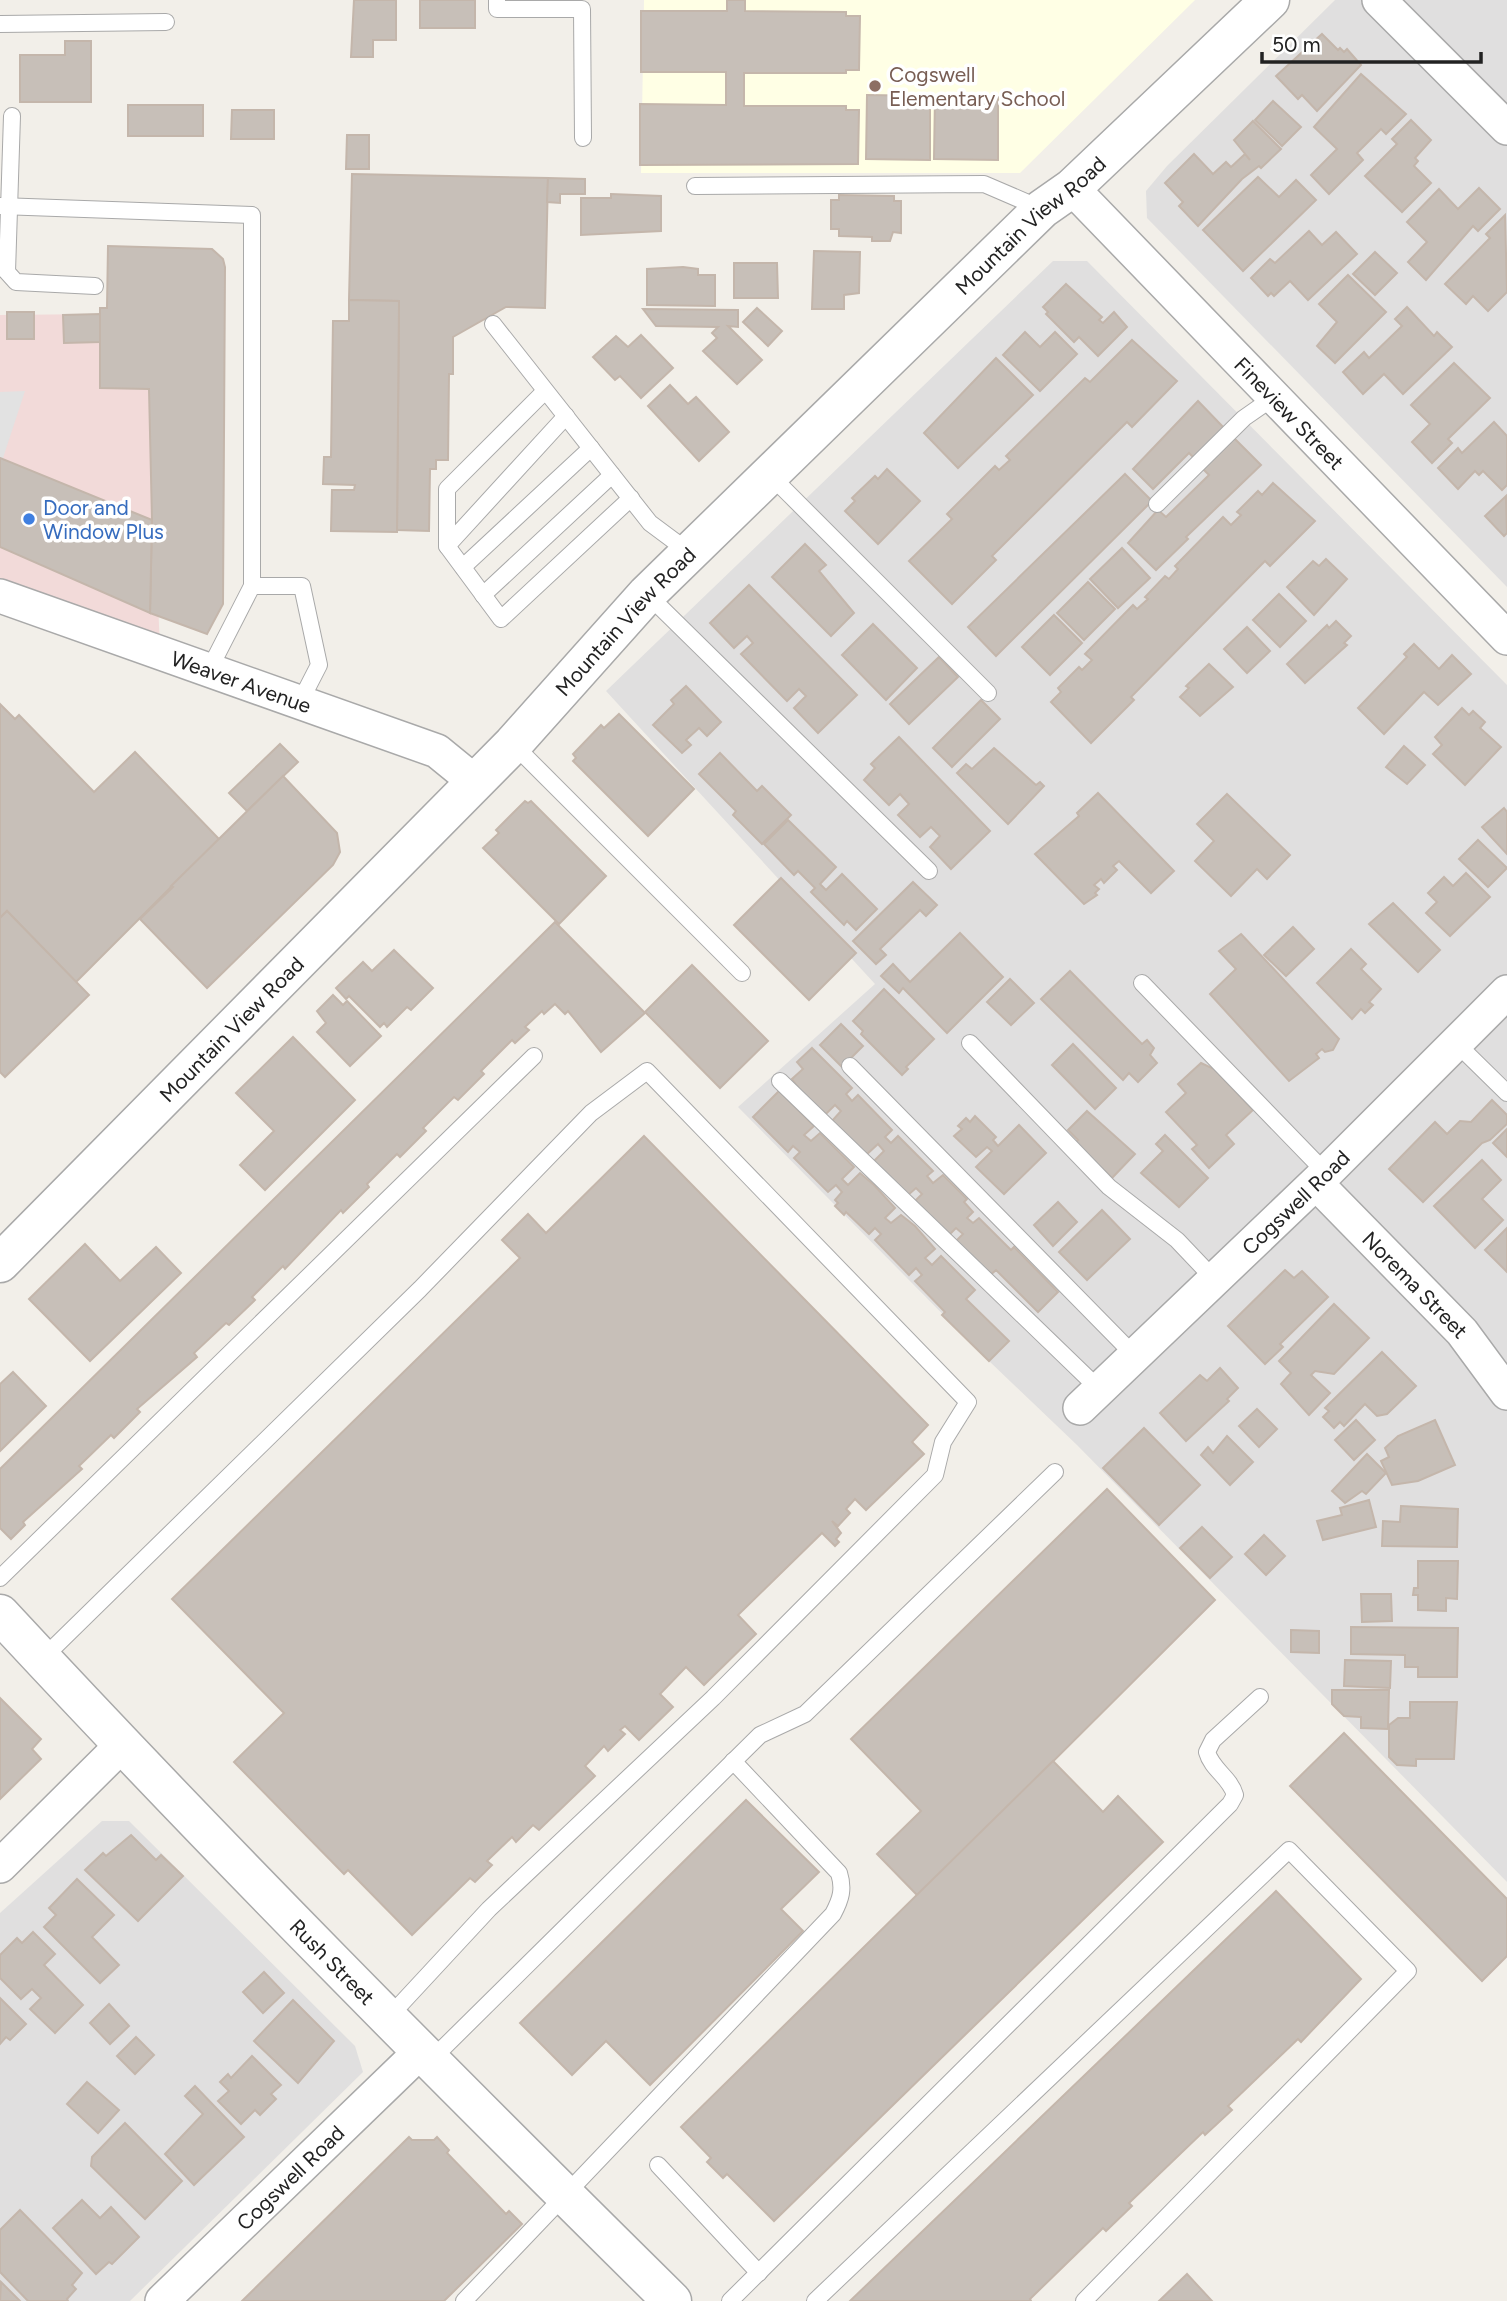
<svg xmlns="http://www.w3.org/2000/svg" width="1507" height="2301" font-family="Figtree,sans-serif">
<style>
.residential{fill:#e0dfdf}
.commercial{fill:#f2dad9}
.education{fill:#ffffe5}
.parking{fill:#e2e2e2}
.building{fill:#c7bfb8;stroke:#c4b6ab;stroke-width:2}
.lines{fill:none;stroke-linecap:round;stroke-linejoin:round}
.service-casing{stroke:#a9a9a9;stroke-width:18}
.minor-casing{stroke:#a9a9a9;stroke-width:36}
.tertiary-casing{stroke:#a9a9a9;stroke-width:41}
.service{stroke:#fff;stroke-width:16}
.minor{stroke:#fff;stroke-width:33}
.tertiary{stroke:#fff;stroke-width:38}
.education-dot{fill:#8d6e63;stroke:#fff;stroke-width:2.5}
.shop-dot{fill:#3f7fe0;stroke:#fff;stroke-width:2.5}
.labels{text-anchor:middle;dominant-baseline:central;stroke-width:7;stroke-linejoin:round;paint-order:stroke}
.education-label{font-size:21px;fill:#785e54;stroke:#fff;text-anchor:start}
.street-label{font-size:21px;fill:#222;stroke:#fff}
.shop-label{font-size:21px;fill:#366cbe;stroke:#fff;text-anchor:start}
</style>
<rect width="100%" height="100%" fill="#f2efe9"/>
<g class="residential">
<path d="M1335,0H1507V587L1147,218L1146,191L1167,166Z"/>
<path d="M1053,261H1087L1507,685V1882L1077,1445L989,1361L738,1107L875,984L606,691Z"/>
<path d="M102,1821H129L355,2046L363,2072L130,2301H0V1913Z"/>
</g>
<path class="commercial" d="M100,314V388L149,389L160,649L0,591V315Z"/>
<path class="education" d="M644,0H1195L1020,173H641Z"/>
<path class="parking" d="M25,391L2,461L0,481V392Z"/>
<g class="building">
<path d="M354,0H396V40H373V57H351Z"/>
<rect x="420" y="0" width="55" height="28"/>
<path d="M727,0H745V11L846,12V16H860L859,70H846V73H744V106H846V110H859L858,164L640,165V104L726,105V72H641V11H727Z"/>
<path d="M1322,34L1338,50L1340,48L1344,52L1347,49L1361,65L1317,111L1302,95L1298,99L1276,76Z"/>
<path d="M65,41H91V102H20V55H65Z"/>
<path d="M1361,74L1406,114L1386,134L1381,129L1357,153L1363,160L1329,194L1311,175L1337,149L1314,127Z"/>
<path d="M867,95L930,96V160L866,159Z"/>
<path d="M935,96L998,97V160L934,159Z"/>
<path d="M1273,101L1301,127L1282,146L1255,120Z"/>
<rect x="128" y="105" width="75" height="31"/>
<path d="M232,110H274V139H231Z"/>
<path d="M1411,120L1431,140L1415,158L1418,161L1414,166L1431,183L1402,212L1365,176L1397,144L1392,139Z"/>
<path d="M1253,121L1281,149L1261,168L1259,166L1242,179L1198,226L1179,206L1183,202L1165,183L1194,154L1213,174L1226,162L1231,167L1245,154L1250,160L1234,140Z"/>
<path d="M347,135H369V169H346Z"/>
<path d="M352,174L548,178L545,308L506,307L453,337V374H449L448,460H436V469H430L429,531L397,530L399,301L349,300Z"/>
<path d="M1258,177L1279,197L1296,180L1316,200L1243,271L1203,230Z"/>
<path d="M548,178L585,179V194H560V203L547,202Z"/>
<path d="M1479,188L1500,209L1478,231L1473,226L1426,280L1408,262L1427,242L1407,222L1439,189L1458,209Z"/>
<path d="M611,194L661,196V231L581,235V198H611Z"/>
<path d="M839,195L894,196V201H901V233L893,232L890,241H872V237L839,236V229H831V200H839Z"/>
<path d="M1505,215L1507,292L1488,311L1473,296L1466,304L1445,284L1490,238L1486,234Z"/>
<path d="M1309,231L1322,245L1336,232L1357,254L1308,300L1290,281L1274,296L1271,293L1268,296L1251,278L1270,259L1275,263Z"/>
<path d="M108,246L212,249L223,259L225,267L223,604L207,634L150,613L152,520L149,389L100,388V308H107Z"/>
<path d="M814,251L860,252L859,293L844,295V309H812Z"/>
<path d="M1375,252L1397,273L1375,295L1353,274Z"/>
<path d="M734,263H777L778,298H734Z"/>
<path d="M683,267L698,269V275H715V306L647,305V269Z"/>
<path d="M1348,275L1386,312L1335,363L1317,346L1337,322L1319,304Z"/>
<path d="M1066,284L1102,317L1099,320L1103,323L1114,312L1127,327L1098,356L1079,337L1074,342L1046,314L1048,312L1043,307Z"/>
<path d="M349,300L399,301L397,532L331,531L332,490H354L355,485L323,484L324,457H331L333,321H349Z"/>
<path d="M1407,307L1434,336L1437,332L1452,347L1403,394L1384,374L1363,394L1343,372L1364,352L1369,358L1402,326L1395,319Z"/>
<path d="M757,308L782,331L768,346L743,322Z"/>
<path d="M643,309L738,310V327L728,326L762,360L737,384L703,351L717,338L712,333L718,327L656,326Z"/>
<rect x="7" y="312" width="27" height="27"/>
<path d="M100,314V342L64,343L63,315Z"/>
<path d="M1025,332L1040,347L1055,332L1077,354L1040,391L1003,355Z"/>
<path d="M641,335L673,368L641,398L620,376L615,380L593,357L616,336L628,347Z"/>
<path d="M1132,340L1177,381L1132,427L1127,422L992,556L996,560L952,604L909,561L952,519L947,514L995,466L999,470L1010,460L1006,456L1085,378L1090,382Z"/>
<path d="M996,358L1033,395L958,468L924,433Z"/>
<path d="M1454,363L1490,398L1448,439L1452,443L1432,463L1412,442L1430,424L1411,405Z"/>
<path d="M670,385L688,404L696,397L729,432L699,461L648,406Z"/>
<path d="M1198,401L1226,430L1196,460L1189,453L1153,489L1133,469Z"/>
<path d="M1494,422L1507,436V485L1502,490L1483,471L1479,475L1475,471L1458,489L1438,468L1458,448L1462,453Z"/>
<path d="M1234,438L1261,465L1186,537L1188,539L1156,570L1128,543L1158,510L1166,517L1209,475L1203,469Z"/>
<path d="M0,458L152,520L150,613L0,547Z"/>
<path d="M887,469L920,501L878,544L845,511L855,501L852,498L875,476L878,479Z"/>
<path d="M1125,474L1152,501L996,656L968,627Z"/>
<path d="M1273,483L1315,521L1270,566L1265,561L1131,697L1134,700L1091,743L1051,702L1061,692L1058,688L1079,667L1082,670L1092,660L1085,654L1133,605L1137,609L1148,599L1145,597L1165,576L1169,579L1178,569L1175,566L1223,517L1231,525L1241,515L1237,512L1258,491L1262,495Z"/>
<path d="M1506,496L1507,533L1504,536L1485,516Z"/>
<path d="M805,544L826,565L819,571L854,613L831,636L772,577Z"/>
<path d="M1122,548L1150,578L1118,608L1090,579Z"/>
<path d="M1326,559L1347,579L1314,615L1287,587L1313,561L1319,566Z"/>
<path d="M1088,582L1115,609L1084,640L1057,613Z"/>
<path d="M749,585L857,695L818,733L794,708L806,696L799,689L787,701L741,654L753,643L747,636L734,648L710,623Z"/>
<path d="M1279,594L1306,621L1280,647L1253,620Z"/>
<path d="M1054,615L1082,643L1050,675L1022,647Z"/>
<path d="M1336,621L1351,636L1344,643L1347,645L1305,683L1287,664L1327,625L1329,628Z"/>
<path d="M873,624L917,668L886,700L842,655Z"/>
<path d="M1247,627L1270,651L1247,673L1224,649Z"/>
<path d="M1414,644L1439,669L1452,655L1471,674L1438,705L1424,692L1384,734L1358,708L1407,657L1404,654Z"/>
<path d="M939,657L958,677L909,724L890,704Z"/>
<path d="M1209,664L1233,687L1200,716L1180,697L1189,688L1186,686Z"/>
<path d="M686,686L721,722L707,736L699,728L686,740L691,745L682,753L653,725L674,704L671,700Z"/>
<path d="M981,700L1000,719L952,767L933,748Z"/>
<path d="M0,704L15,719L19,715L94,792L135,752L219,839L76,982L7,911L0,918Z"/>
<path d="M1462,708L1469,715L1473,711L1485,722L1480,728L1501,747L1465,785L1433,754L1442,745L1435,737Z"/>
<path d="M619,714L694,789L648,836L573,761L576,758L573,754L601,725L604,728Z"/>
<path d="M899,737L990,831L951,869L930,847L940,836L931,827L920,837L898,815L909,804L900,794L889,805L864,780L875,768L871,764Z"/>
<path d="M280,744L298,762L247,811L229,793Z"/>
<path d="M1404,746L1425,765L1407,784L1386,767Z"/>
<path d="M994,748L1036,785L1040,782L1044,786L1008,824L957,773L966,764L972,769Z"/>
<path d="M720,753L757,791L762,786L791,815L762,844L733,815L736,811L699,774Z"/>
<path d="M283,776L337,833L340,852L333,865L207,988L140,919L173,887L171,886Z"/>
<path d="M1098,793L1174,871L1151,893L1119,861L1113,866L1117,870L1104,883L1101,879L1094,885L1099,889L1095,893L1097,895L1084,904L1035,854L1079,816L1077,813Z"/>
<path d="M1227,794L1290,855L1267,879L1257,869L1231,896L1195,861L1214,841L1197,824Z"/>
<path d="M525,801L528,803L531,801L606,876L559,924L483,848L499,833L496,830Z"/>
<path d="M1504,808L1507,812V854L1482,827Z"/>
<path d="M788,820L836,867L820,884L826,890L842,874L877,909L856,930L847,921L844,925L811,892L815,888L798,871L794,875L764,844Z"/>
<path d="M1478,840L1507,868L1488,887L1459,859Z"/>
<path d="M1466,873L1490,897L1450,936L1426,913L1437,902L1428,893L1444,877L1453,886Z"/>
<path d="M781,878L856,953L809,1000L734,925Z"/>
<path d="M913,882L937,905L926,916L920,910L880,949L886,955L876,964L853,941Z"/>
<path d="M1393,903L1440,950L1418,972L1369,924Z"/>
<path d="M7,911L89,995L5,1077L0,1072V918Z"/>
<path d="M555,922L645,1013L601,1052L568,1011L565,1014L555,1004L544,1014L542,1011L525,1027L529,1030L515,1043L512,1040L481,1071L484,1074L458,1100L454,1097L423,1128L426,1131L400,1157L397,1154L367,1184L369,1187L343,1213L341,1210L285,1269L283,1266L252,1297L255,1300L229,1325L226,1323L194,1353L197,1357L137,1409L140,1412L114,1438L111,1435L79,1466L82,1469L23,1522L25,1525L11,1539L0,1528V1469Z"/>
<path d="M1293,927L1314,949L1286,976L1264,955Z"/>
<path d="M960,933L1003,977L947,1033L903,988L899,993L881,976L893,964L910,982Z"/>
<path d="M1241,934L1339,1039L1333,1050L1325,1052L1322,1049L1316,1054L1319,1058L1289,1081L1210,994L1236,969L1219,951Z"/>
<path d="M1351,949L1366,964L1361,969L1381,989L1369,1002L1373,1005L1365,1013L1361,1009L1352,1019L1317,983Z"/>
<path d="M394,950L433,988L411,1010L407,1007L387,1027L384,1023L380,1027L349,996L346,999L336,988L363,962L372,971Z"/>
<path d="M692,965L768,1041L720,1088L645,1012Z"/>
<path d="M1070,971L1142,1044L1147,1040L1154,1048L1150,1055L1157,1063L1138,1082L1129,1073L1123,1080L1041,999Z"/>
<path d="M1010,979L1034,1003L1011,1025L987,1002Z"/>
<path d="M884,989L934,1039L906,1067L908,1069L902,1075L861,1034L863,1031L853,1021Z"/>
<path d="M333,995L343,1005L347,1001L381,1036L350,1066L317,1032L326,1023L317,1011Z"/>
<path d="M841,1024L863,1046L842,1067L820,1045Z"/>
<path d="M293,1037L355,1100L265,1190L240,1165L274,1131L236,1093Z"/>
<path d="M1073,1044L1116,1088L1095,1109L1052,1065Z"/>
<path d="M812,1048L852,1088L846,1094L852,1101L858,1095L892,1130L885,1137L891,1143L898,1136L933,1171L927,1176L933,1183L943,1175L967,1199L964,1202L973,1212L967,1218L973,1223L979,1218L1011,1250L1014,1247L1058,1292L1038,1312L996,1270L987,1278L954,1243L963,1234L956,1228L947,1237L913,1203L922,1194L916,1188L907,1196L873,1162L884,1151L878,1144L866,1155L832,1121L841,1111L835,1105L826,1114L803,1094L792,1079L803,1069L797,1062Z"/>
<path d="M1201,1063L1214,1069L1253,1110L1226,1135L1234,1144L1209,1168L1192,1149L1197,1145L1166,1112L1186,1093L1178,1084Z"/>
<path d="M779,1091L814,1126L804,1135L811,1141L820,1133L854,1167L842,1179L848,1185L860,1173L874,1185L895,1208L885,1218L891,1223L901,1215L915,1226L935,1249L925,1258L932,1265L941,1256L975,1290L966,1299L1009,1341L989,1361L942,1315L945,1312L915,1281L922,1275L916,1268L909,1275L875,1240L881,1234L875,1228L869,1234L846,1212L844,1215L835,1206L838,1203L835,1200L842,1192L836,1185L828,1192L794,1158L800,1152L793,1146L788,1152L753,1117Z"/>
<path d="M1492,1100L1507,1115V1124L1490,1140L1482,1143L1423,1202L1389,1169L1435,1122L1447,1134L1460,1121L1471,1122Z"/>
<path d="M1087,1111L1135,1154L1112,1178L1075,1143L1078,1140L1068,1130Z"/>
<path d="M975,1116L996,1137L993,1140L998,1146L1019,1125L1046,1153L1004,1194L976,1167L992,1151L987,1147L976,1157L954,1136L962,1129L958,1126L966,1118L970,1122Z"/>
<path d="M1507,1129V1157L1493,1143Z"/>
<path d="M1165,1135L1208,1178L1179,1207L1141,1173L1163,1151L1156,1144Z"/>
<path d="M644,1136L928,1425L912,1442L924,1454L866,1510L855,1499L846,1509L850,1513L838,1526L832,1521L841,1533L836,1539L839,1542L835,1546L822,1533L738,1615L756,1634L704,1685L686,1667L660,1694L673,1707L639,1740L625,1726L620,1730L625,1734L608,1751L604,1746L585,1766L595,1776L539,1830L533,1825L516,1842L512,1837L487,1861L492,1865L475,1882L470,1878L412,1935L348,1870L344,1874L234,1762L284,1713L172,1599L520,1258L502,1240L528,1214L546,1233Z"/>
<path d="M1482,1160L1501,1180L1482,1199L1503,1220L1475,1248L1434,1206Z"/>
<path d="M1058,1202L1077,1222L1053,1246L1034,1225Z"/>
<path d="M1102,1210L1130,1239L1087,1280L1059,1252Z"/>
<path d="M1507,1228V1272L1485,1250Z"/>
<path d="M85,1244L120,1281L156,1247L181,1273L90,1361L29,1299Z"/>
<path d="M1285,1270L1294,1278L1302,1271L1328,1297L1280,1344L1283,1347L1265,1364L1228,1326Z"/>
<path d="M1334,1304L1369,1338L1334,1374L1315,1371L1311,1375L1330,1393L1309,1415L1281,1384L1291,1373L1279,1361Z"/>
<path d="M1382,1352L1416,1386L1387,1414L1377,1416L1365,1404L1344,1426L1340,1422L1334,1428L1323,1417L1329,1411L1325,1408Z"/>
<path d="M1220,1368L1238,1388L1227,1399L1229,1401L1186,1441L1160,1413L1200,1375L1207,1381Z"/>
<path d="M13,1372L46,1406L0,1451V1384Z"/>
<path d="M1257,1409L1277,1429L1259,1447L1239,1426Z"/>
<path d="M1356,1420L1375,1440L1354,1460L1335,1440Z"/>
<path d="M1435,1420L1455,1465L1418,1481L1392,1485L1381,1461L1389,1457L1385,1448L1398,1436Z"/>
<path d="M1144,1428L1200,1485L1159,1525L1103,1468Z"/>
<path d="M1227,1436L1253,1462L1230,1485L1201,1455L1208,1447L1213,1453Z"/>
<path d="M1367,1454L1386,1473L1366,1494L1362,1491L1345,1503L1332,1491Z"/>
<path d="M1107,1489L1215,1600L918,1896L877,1854L921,1811L851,1739Z"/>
<path d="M1369,1500L1376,1527L1323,1540L1317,1521L1342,1515L1340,1508Z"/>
<path d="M1401,1506L1458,1509L1457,1547L1382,1546L1383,1521L1400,1522Z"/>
<path d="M1202,1527L1232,1557L1210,1578L1180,1548Z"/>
<path d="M1264,1535L1285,1556L1266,1575L1245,1554Z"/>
<path d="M1418,1561H1458L1457,1599L1446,1598V1611L1418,1610V1595H1413L1414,1588H1418Z"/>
<path d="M1361,1594H1391L1392,1621L1362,1622Z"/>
<path d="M1351,1627L1458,1628L1457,1677H1418V1667H1405V1655L1351,1654Z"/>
<path d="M1291,1630L1319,1631V1653L1291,1652Z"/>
<path d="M1345,1660L1391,1661L1390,1688L1344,1686Z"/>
<path d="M1332,1690H1389L1388,1729L1361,1728V1717L1344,1716L1332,1704Z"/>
<path d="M0,1698L41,1739L32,1749L41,1759L0,1799Z"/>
<path d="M1410,1702H1457L1454,1759H1416V1766L1397,1765L1389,1757V1725L1398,1718H1410Z"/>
<path d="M1344,1733L1507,1899V1956L1482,1981L1290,1786Z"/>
<path d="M1053,1761L1103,1812L1118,1796L1163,1842L774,2221L727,2174L723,2178L707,2162L711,2158L681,2127Z"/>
<path d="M746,1800L819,1872L781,1909L803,1931L650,2085L606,2041L572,2075L520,2023Z"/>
<path d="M131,1835L156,1860L161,1855L183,1876L138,1921L85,1870L103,1853L106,1856Z"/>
<path d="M77,1879L114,1915L92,1937L119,1965L100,1983L44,1927L56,1915L49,1908Z"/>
<path d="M1276,1891L1361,1979L1301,2042L1298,2039L1228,2106L1232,2110L1205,2135L1203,2132L1129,2203L1132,2206L1106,2231L1103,2228L1030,2299L1031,2301H850Z"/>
<path d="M33,1932L55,1954L44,1965L83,2005L55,2033L30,2009L41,1998L32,1989L21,1999L0,1978V1955L17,1938L22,1943Z"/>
<path d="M264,1972L284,1993L263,2013L243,1992Z"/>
<path d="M0,1998L26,2024L10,2040L6,2037L0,2044Z"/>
<path d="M293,2000L334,2041L298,2083L254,2041Z"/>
<path d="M109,2004L129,2026L110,2044L90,2023Z"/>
<path d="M136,2037L154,2055L135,2074L117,2056Z"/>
<path d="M252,2056L281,2085L271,2094L276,2099L260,2115L255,2110L241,2124L218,2101L229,2091L220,2082L228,2074L231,2078Z"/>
<path d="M87,2082L119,2110L98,2133L67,2104Z"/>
<path d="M195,2086L244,2137L194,2185L165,2154L203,2114L185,2096Z"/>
<path d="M125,2123L182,2181L145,2219L91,2166L92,2157Z"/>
<path d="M409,2137L412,2140H434L437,2137L449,2150L447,2153L506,2214L509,2211L522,2224L444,2301H242Z"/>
<path d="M82,2200L100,2218L111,2207L139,2237L112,2264L109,2262L96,2274L53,2228Z"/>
<path d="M20,2210L82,2273L72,2285L76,2289L67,2299L68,2301H28L0,2272V2230Z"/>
<path d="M1187,2274L1212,2301H1159Z"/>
<path d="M1,2282L20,2301H0Z"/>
</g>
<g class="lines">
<defs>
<g id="service">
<path d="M497,0V9H582L583,138"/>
<path d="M0,24L166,22"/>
<path d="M12,116L7,272L16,282L95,286"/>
<path d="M695,186L984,184L1042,209"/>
<path d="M0,206L252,215V586"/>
<path d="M493,324L650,523L689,552"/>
<path d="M545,391L447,489V546L501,619L631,498"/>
<path d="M769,474L988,693"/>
<path d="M1157,504L1244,418L1274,397"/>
<path d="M447,546L566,416"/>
<path d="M463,567L591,448"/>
<path d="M647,594L929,871"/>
<path d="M483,595L612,475"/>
<path d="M209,670L252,586H302L319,665L300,702"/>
<path d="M513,744L742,973"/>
<path d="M1142,983L1326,1173"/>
<path d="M970,1043L1109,1187L1177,1240L1215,1280"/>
<path d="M1456,1043L1507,1093"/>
<path d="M850,1066L1135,1356"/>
<path d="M780,1081L1099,1389"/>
<path d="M0,1578L534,1056"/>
<path d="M42,1659L420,1289L591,1113L647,1071L968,1402L943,1442L935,1475L713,1698L489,1909L387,2019"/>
<path d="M431,2060L760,1735L805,1714L1055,1472"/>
<path d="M658,2165L759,2273"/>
<path d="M464,2301L833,1914C841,1899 844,1889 839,1873L733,1761"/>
<path d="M730,2301L1230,1804L1235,1795C1230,1777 1212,1770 1207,1752L1213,1740L1260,1697"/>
<path d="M815,2301L1289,1850L1408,1971L1084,2301"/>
</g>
<g id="minor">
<path d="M1379,0L1507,128"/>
<path id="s1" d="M1072,188L1507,638"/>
<path id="s2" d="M0,596L437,751L475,782"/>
<path id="s3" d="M1316,1183L1462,1332L1507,1393"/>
<path id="s4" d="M1080,1408L1326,1173L1507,992"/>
<path d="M0,1866L122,1745"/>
<path id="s5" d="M162,2301L420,2052"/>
</g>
<g id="tertiary">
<path id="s6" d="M0,1263L513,744L647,594L1042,209L1072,188L1270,0"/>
<path id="s7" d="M0,1614C218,1849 444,2076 672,2301"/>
</g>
</defs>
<use href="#service" class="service-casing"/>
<use href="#minor" class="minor-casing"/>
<use href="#tertiary" class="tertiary-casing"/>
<use href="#service" class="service"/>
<use href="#minor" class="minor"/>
<use href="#tertiary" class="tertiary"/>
</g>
<circle class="education-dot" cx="875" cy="86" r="7"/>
<circle class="shop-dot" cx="29" cy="519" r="7"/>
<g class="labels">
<g class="education-label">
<text x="889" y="74">Cogswell<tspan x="889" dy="24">Elementary School</tspan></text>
</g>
<g class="street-label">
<text stroke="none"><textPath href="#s6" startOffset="1463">Mountain View Road</textPath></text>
<text stroke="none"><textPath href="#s1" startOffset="313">Fineview Street</textPath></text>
<text stroke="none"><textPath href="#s6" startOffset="896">Mountain View Road</textPath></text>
<text stroke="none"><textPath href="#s2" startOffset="256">Weaver Avenue</textPath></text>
<text stroke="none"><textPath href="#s6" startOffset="329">Mountain View Road</textPath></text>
<text stroke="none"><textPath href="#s4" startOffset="298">Cogswell Road</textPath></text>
<text stroke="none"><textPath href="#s3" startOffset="142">Norema Street</textPath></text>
<text stroke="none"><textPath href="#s7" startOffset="481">Rush Street</textPath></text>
<text stroke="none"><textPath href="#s5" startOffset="178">Cogswell Road</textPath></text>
</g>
<g class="shop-label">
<text x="43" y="507">Door and<tspan x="43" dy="24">Window Plus</tspan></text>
</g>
</g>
<path d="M1262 52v10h219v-10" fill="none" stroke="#222222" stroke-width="3.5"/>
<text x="1272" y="52" font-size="21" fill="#222222" stroke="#ffffff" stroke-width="5" paint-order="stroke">50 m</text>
</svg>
